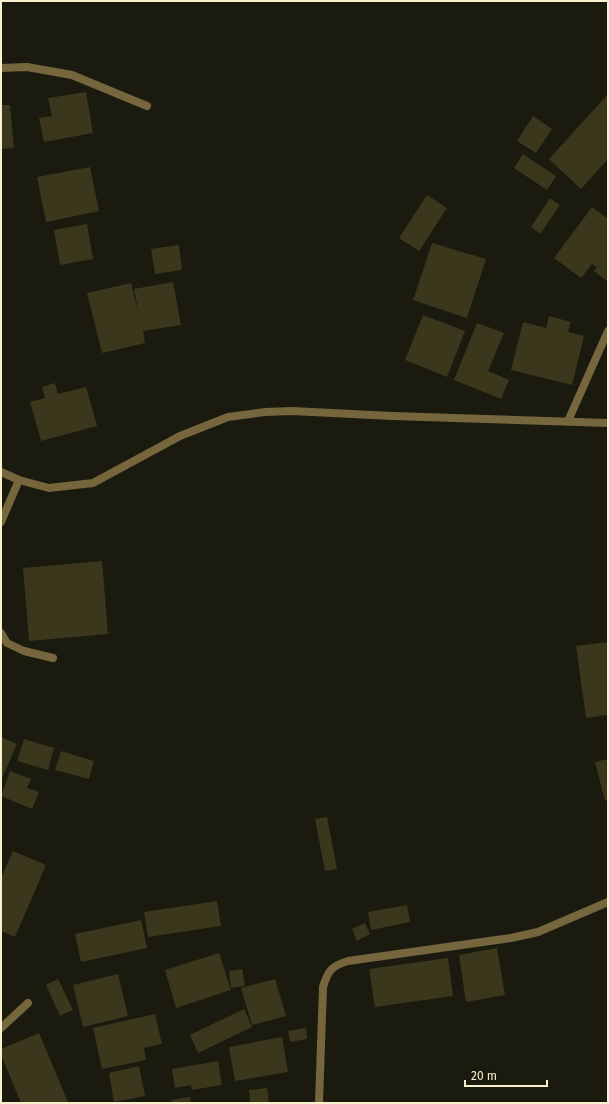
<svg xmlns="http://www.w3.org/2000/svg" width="609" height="1104" font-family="'Fira Sans',sans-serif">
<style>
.building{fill:#3a371c}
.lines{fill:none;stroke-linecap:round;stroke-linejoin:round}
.minor{stroke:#75663e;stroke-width:8}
</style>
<rect width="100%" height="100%" fill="#1b1a0e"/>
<g class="building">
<path d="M86,92L93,133L44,142L39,118L52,116L48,98Z"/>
<path d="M608,94V159L581,189L549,159Z"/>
<path d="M1,105H10L14,148L1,149Z"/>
<path d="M533,116L552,129L536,153L517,141Z"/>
<path d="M523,154L556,176L547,190L514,168Z"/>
<path d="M90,167L99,211L46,222L37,177Z"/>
<path d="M427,195L447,208L419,251L399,238Z"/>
<path d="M550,198L560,205L540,234L531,227Z"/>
<path d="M592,207L608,219V282L594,271L597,267L592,264L581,278L554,258Z"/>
<path d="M87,224L93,259L60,265L54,230Z"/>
<path d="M432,243L486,259L467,318L413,300Z"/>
<path d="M179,245L182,270L155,274L151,249Z"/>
<path d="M173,282L181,325L143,331L145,343L102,353L87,293L131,283L139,315L134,289Z"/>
<path d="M423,315L465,331L447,377L405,360Z"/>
<path d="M549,316L571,322L568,332L584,336L572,385L511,370L523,322L546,328Z"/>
<path d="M477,323L504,333L488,371L509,380L501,399L454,380Z"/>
<path d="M55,383L58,394L86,387L97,426L41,441L30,402L45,398L42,387Z"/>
<path d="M102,561L108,634L29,641L23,568Z"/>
<path d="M608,642V715L586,718L576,646Z"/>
<path d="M1,737L17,744L1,781Z"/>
<path d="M24,739L54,748L48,770L17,761Z"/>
<path d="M61,751L94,761L89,779L55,770Z"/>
<path d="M608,759V800L605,801L595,762Z"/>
<path d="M10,771L31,779L27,788L39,792L32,809L1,796Z"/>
<path d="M327,817L337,869L325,871L315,819Z"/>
<path d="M13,851L46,865L15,937L1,931V873L3,874Z"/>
<path d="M217,901L221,926L148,937L144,912Z"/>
<path d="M407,905L410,922L371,930L368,912Z"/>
<path d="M141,920L147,948L81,962L75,934Z"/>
<path d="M365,923L370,934L357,941L352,929Z"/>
<path d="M497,948L505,995L466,1002L459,955Z"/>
<path d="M219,953L231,990L176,1008L165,970Z"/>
<path d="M448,958L453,996L375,1007L369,969Z"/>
<path d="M242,969L245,986L231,988L229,971Z"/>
<path d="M118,974L128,1016L83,1027L73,985Z"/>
<path d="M58,979L73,1010L60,1016L46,985Z"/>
<path d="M275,979L286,1016L252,1025L241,988Z"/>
<path d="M244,1009L252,1027L198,1053L190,1035Z"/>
<path d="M155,1014L162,1044L144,1048L146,1060L102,1069L93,1028Z"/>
<path d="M306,1028L307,1039L290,1042L288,1031Z"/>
<path d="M39,1033L68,1102L64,1103H21L1,1055V1049Z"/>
<path d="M282,1037L288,1072L235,1081L229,1047Z"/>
<path d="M218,1061L222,1085L192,1090L191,1085L175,1088L172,1069Z"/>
<path d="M139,1066L145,1096L114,1102L109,1073Z"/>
<path d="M267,1088L269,1103H250L249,1090Z"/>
<path d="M190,1097L191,1103H172L171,1100Z"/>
</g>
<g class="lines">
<g class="minor">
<path d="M1,68L27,67L72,75L147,106"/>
<path d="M568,421L608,331"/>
<path d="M1,472L19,480L49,488L93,483L180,436L228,417L265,412L292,411L392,416L608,423"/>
<path d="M1,522L19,480"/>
<path d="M1,633L7,643L24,651L53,658"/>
<path d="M1,1028L28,1003"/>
<path d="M319,1103L323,987C328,970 332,966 348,961L511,938L538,932L608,902"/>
</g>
</g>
<rect width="609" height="1104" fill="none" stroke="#f9f1ce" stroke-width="4"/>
<path d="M465 1080v6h82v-6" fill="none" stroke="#f9f1ce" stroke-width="2"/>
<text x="471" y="1080" font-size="12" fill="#f9f1ce" stroke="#1b1a0e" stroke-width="3" paint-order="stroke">20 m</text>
</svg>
